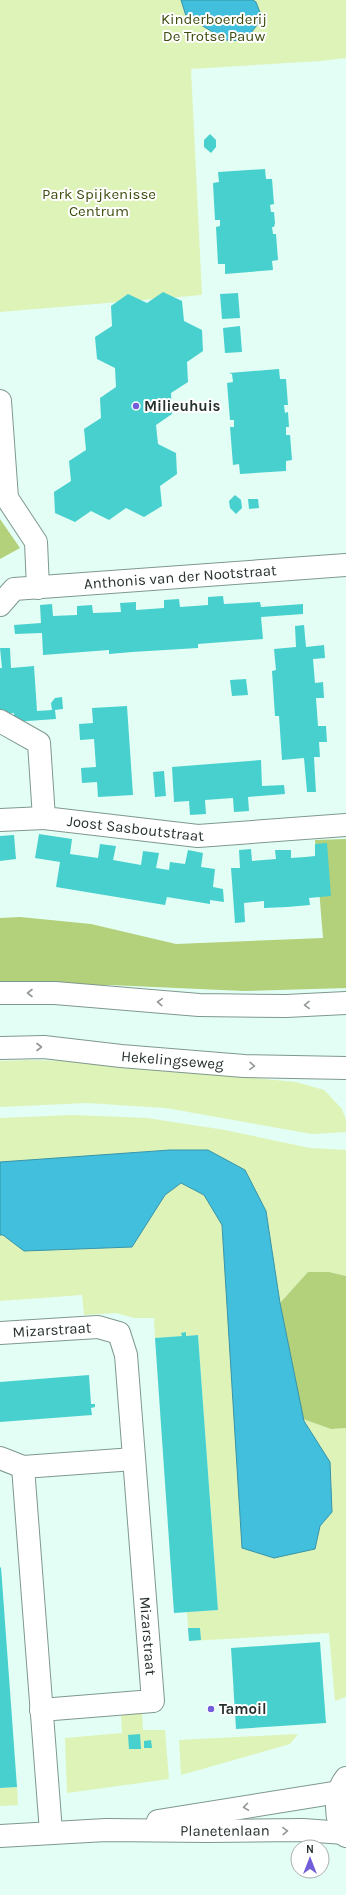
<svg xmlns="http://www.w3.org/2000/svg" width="346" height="1895" font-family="Karla,sans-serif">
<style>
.green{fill:#def3b8}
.forest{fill:#b3d07a}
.water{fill:#41bfdd;stroke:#3994a8}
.building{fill:#48d0ce}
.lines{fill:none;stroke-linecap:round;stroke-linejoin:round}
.minor-casing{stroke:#7f988e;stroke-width:24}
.minor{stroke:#fff;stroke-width:22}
.oneway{stroke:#929896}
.poi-dot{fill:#725ed9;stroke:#fff;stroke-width:1.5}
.labels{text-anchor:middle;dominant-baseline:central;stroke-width:4;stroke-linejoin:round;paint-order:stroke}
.park-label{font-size:15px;fill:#3c4d0e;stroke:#fff}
.poi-label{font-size:15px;font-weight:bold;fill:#26312d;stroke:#fff;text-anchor:start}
.street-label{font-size:15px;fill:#26312d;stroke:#fff}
</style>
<rect width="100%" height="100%" fill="#e3fef4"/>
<g class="green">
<path d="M0,0H346V58L320,61L191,69L202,295L0,312Z"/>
<path d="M25,1060L79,1061L296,1082L324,1090L342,1109L346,1120V1132L312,1134L166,1108L87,1103L0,1107V1061Z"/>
<path d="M72,1115L147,1118L225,1130L310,1148L346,1150V1276L329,1272H308L280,1303L266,1211L170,1150L0,1162V1118Z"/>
<path d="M181,1183L204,1195L222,1225L228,1314L315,1549L320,1526L332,1512L303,1419L331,1429L346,1428V1697L335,1701L329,1633L189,1641L187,1612L218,1610L198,1335L186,1336V1332L182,1333V1336L155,1338L154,1318H134L116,1313L84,1315L82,1295L0,1301V1235H3L24,1251L132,1247L165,1195Z"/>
<path d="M140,1712L142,1714L143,1730H165L169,1779L67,1793L65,1738L122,1733L121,1716L125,1713Z"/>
<path d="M298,1734L290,1744L181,1775L179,1740Z"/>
<path d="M17,1787L18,1805L0,1806V1788Z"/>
</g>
<g class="forest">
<path d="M0,519L20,548L0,559Z"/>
<path d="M346,839V988L244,991L110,985L0,987V918L20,917L91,924L176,944L323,938L315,840Z"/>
<path d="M308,1272H329L346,1276V1428L331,1429L303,1419L280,1303Z"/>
</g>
<g class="water">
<path d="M181,0H253L256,2L261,15L257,25L245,41L226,40L186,16Z"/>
<path d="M170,1150H208L245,1170L266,1211L280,1303L304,1421L330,1462L332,1512L320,1526L315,1549L274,1558L242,1548L222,1225L204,1195L181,1183L165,1195L132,1247L24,1251L3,1235H0V1162Z"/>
</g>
<g class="building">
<path d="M210,134L216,140V147L211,153L204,147V140Z"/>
<path d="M265,169L266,179H272L274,204L270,205L271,212H274L275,223L274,227H272L273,234H276L278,260L272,261L273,270L225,274V264H218L216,227L220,226V220H215L213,183L219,182L218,172Z"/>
<path d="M163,292L182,301L184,321L202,330L203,351L187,362L188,382L171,393L172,414L156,425L158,444L176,453L177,474L160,486L162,506L144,517L126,508L109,520L91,511L75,522L55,513L54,492L71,481L69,461L86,450L84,429L101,418L100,398L116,387L115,368L97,359L95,337L112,326L111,306L128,294L147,303Z"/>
<path d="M238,293L240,318L222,319L220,294Z"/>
<path d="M240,326L242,352L225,353L223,328Z"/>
<path d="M279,369L280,379H286L288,405H284L285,413L288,412L289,427H286V435H290L292,460L286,461V471L240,474L239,464L233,465L230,427H234V420H230L227,383L233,382L232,374L229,373Z"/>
<path d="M235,495L241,500L242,508L236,514L230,508L229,501Z"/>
<path d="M248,499H258L259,508L249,509Z"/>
<path d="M223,596L224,604L260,602L261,607L303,604V614L261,617L263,639L198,644V648L132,652L109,654V650L43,655L42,633L15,634L14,625L41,623L40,605L52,604L53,616L77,615V606L92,605L93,613L121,612L120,603L136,602V610L164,608V600L179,599L180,607L208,605V597Z"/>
<path d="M304,625L306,647L324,645L325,658L313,659L315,683L323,682L324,698H316L318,726H326L327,742H319L320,757H314L316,792H307L304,758L282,760L279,716H275L272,671L276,670L274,649L296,647L295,626Z"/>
<path d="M0,648H10L11,668L34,666L37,711L52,710L51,703L55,698L62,697L63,709L55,710L56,719L14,722V713L6,714L0,722V668H2Z"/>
<path d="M246,679L248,695L232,696L230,680Z"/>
<path d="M127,706L133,795L98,797L97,782L82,783L81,768L96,767L94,739L80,740L79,724L93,723L92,708Z"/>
<path d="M261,760L262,786L284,785L285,794L248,797L249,811L234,812L233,798L205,800L206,814L190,815L189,801L174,802L172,767Z"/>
<path d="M164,771L166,796L155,797L153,772Z"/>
<path d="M39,834L72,839L70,854L98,858L100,844L116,846L113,860L141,865L143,851L159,853L156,868L169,870L170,862L185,864L188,850L203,853L201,867L215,869L213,887L223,889L224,902L210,900V904L167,897L165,905L56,887L60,862L35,858Z"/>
<path d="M14,835L16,859L0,861V836Z"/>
<path d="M327,843L331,896L309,898L310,905L287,907L264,908V901L244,903L245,922L235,923L231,868H240L239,850L251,849L252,861L276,859L275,850H291V858L305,857L315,856V844Z"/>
<path d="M186,1332V1336L198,1335L218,1610L174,1613L155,1338L182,1336L181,1333Z"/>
<path d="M89,1375L91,1404H95V1407L91,1408L92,1415L0,1422V1382Z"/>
<path d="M1,1567L17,1787L0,1788V1568Z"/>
<path d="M188,1628H200L201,1640L189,1641Z"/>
<path d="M320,1642L326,1723L236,1729L231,1648Z"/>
<path d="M140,1734L141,1749H129L128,1735Z"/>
<path d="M151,1740L152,1748H144V1741Z"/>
</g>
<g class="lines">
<defs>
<g id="minor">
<path d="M0,401L7,498L36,542L38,588"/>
<path id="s1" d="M0,605L14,589L346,565"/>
<path id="s2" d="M0,721L39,743L44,818L198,836L346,825"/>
<path d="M0,820L44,818"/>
<path d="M0,993H55L199,1005L286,1006L346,1003"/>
<path id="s3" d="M0,1048L44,1047L121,1056L244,1066L346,1068"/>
<path id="s4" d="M0,1333L98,1327L119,1333L126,1355L153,1701L41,1710"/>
<path d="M0,1458L23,1467"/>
<path d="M346,1778C334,1793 334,1820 346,1836"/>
<path d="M158,1821L339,1792"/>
<path d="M51,1832L23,1467L134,1459"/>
<path id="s5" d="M0,1836L106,1830L207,1831L303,1830L344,1833"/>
</g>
</defs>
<use href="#minor" class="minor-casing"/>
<use href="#minor" class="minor"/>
</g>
<defs><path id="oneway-chevron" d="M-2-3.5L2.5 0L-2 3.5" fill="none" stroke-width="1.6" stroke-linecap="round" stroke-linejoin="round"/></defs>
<g class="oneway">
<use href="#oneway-chevron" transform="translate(30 993) rotate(180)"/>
<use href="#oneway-chevron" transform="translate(160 1002) rotate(-176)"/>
<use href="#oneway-chevron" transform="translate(307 1005) rotate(179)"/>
<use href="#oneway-chevron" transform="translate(39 1047)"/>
<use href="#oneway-chevron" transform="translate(252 1066) rotate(2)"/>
<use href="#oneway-chevron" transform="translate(246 1807) rotate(172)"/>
<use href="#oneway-chevron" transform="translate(285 1831) rotate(-2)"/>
</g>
<g class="poi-dot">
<circle cx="136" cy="406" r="4"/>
<circle cx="211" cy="1709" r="4"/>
</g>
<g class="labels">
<g class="park-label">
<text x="214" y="19">Kinderboerderij<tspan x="214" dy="17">De Trotse Pauw</tspan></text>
<text x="99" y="194">Park Spijkenisse<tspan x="99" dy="17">Centrum</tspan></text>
</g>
<g class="poi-label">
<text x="144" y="406">Milieuhuis</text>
<text x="219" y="1709">Tamoil</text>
</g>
<g class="street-label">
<text stroke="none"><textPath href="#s1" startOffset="188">Anthonis van der Nootstraat</textPath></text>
<text stroke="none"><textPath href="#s2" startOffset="212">Joost Sasboutstraat</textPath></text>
<text stroke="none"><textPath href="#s3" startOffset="173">Hekelingseweg</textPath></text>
<text stroke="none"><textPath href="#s4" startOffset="52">Mizarstraat</textPath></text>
<text stroke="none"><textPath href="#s4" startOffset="425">Mizarstraat</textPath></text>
<text stroke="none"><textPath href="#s5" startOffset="225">Planetenlaan</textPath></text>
</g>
</g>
<g transform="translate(310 1859)"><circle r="19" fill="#ffffff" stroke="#a8adab"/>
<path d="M0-3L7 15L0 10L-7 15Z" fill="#725ed9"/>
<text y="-6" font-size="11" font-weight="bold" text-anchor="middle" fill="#26312d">N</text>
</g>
</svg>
